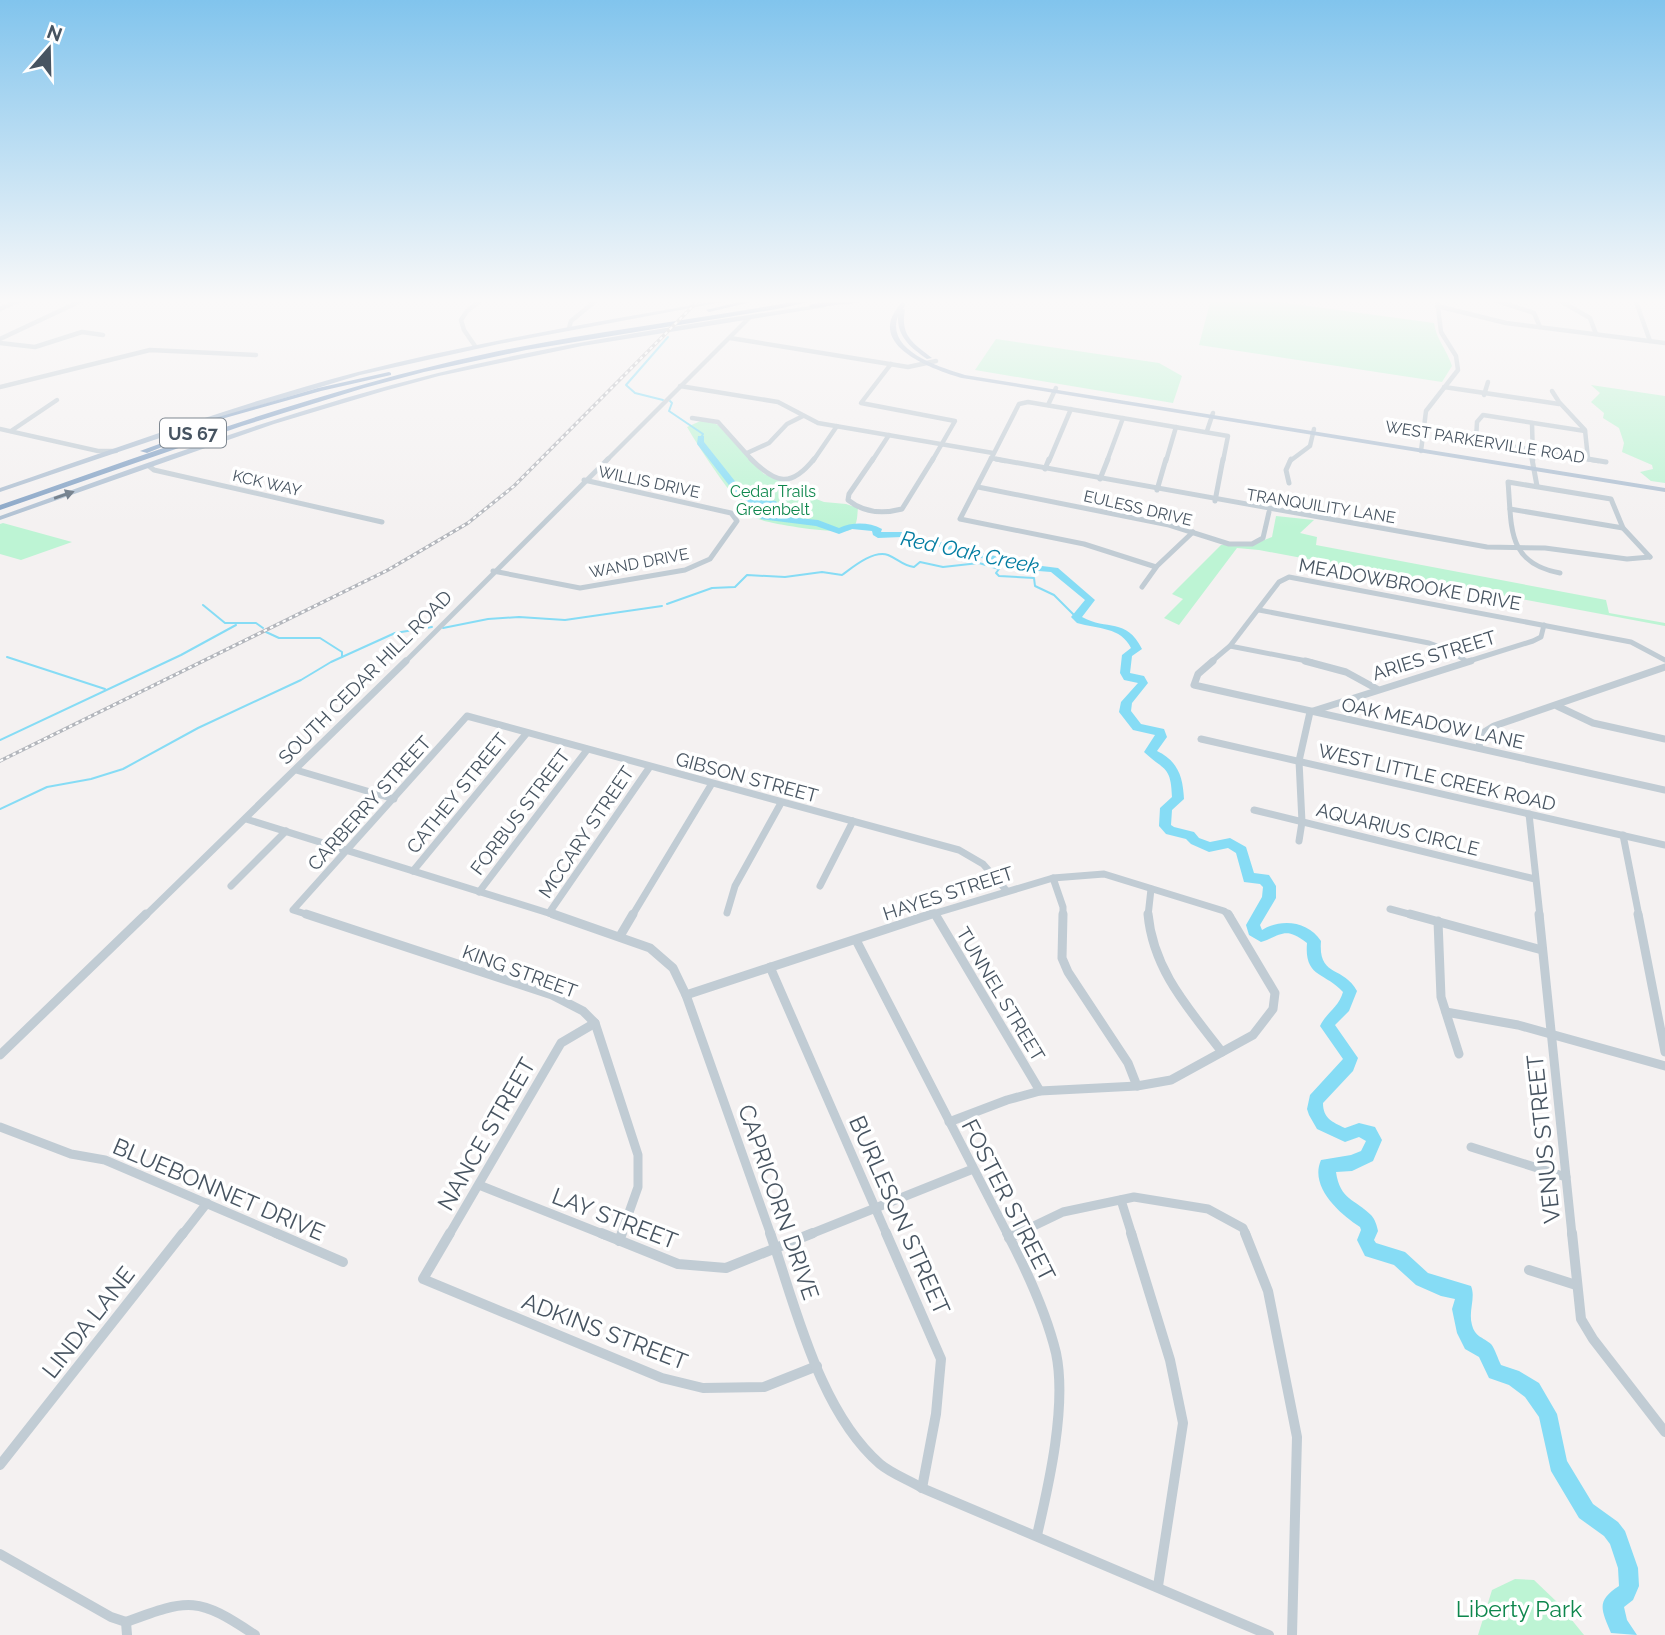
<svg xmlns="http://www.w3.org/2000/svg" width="1665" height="1635" font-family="Raleway,sans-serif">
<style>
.green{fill:#bdf4d4}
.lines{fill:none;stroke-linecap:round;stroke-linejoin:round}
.stream{stroke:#86dcf5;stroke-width:2}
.river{fill:#86dcf5;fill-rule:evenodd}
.minor-far4{stroke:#c1ccd4;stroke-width:4.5}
.minor-far3{stroke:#c1ccd4;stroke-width:5}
.minor-far2{stroke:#c1ccd4;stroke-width:7}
.minor-far1{stroke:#c1ccd4;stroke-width:9}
.minor{stroke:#c1ccd4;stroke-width:10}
.major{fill:#afc0d2;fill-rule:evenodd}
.highway{fill:#85a3c5;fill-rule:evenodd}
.rail-casing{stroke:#b3b6bc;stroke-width:3.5}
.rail{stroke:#fff;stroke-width:2;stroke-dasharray:3.5;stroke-linecap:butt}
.oneway{fill:#616f7d}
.labels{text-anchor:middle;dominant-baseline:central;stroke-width:7;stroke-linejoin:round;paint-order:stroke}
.far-street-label{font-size:16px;fill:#475461;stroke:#fff}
.far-park-label{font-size:16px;fill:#0e874d;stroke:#fff}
.shield{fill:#fff;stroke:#7e8790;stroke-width:2}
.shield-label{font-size:18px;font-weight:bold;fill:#475461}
.street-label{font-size:19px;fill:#475461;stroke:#fff}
.water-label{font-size:21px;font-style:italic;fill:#037da2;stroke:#fff}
.near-street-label{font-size:23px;fill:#475461;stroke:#fff}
.near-park-label{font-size:23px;fill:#0e874d;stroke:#fff}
</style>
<rect width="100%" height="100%" fill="#f4f1f1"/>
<g class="green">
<path d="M1211,299H1258L1434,323C1436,339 1447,350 1452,366L1442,382L1199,345Z"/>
<path d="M996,339L1159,363L1182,376L1173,403L975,370Z"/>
<path d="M1591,385L1665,396V483L1651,481L1640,472L1653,469L1652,465L1622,452L1624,443L1619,428L1603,418L1604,413L1591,402L1600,393Z"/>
<path d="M705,419L718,425L764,474L782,480L798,492L824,502L846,504L858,508C857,515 858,524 852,529C845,536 766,524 756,518C735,504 700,449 687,427Z"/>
<path d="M1276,516L1314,520L1300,533L1317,537L1316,545L1606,600L1609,613L1665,623V626L1259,550L1237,548L1179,625L1164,618L1183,599L1172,594L1221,545L1254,544L1272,537Z"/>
<path d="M3,523L72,542L21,560L0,554V524Z"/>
<path d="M1515,1579L1534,1580L1558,1603L1584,1635H1478L1492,1590Z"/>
</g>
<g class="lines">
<g class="stream">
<path d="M663,400L635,393L626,385L668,337"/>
<path d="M670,401L672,403L669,411L703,434L701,438"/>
<path d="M667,604L712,588L735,587L747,575L785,577L822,572L842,575C853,567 873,550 888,555C898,559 903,566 914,567L920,562L943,567L979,563L999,569L996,573L999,576L1034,578L1035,586L1054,595L1076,617"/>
<path d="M203,605L225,623H256L263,628"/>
<path d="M443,628L488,619L519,617L565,620L662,606"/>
<path d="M266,632L279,638H320L342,652V657"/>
<path d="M7,657L105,689"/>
<path d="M0,740L181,655L236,625"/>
<path d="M0,809L47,787L91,779L123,769L198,728L301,680L331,662L395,633L432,627"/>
</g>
<path class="river" d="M698,436H704V442L738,485L746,490L744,493H749V498L755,500L776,501L777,503L768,513V515L818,520L839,528C852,522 869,522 882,529L881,532H902L1026,564L1058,568L1095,600L1082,617C1107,631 1126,617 1142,649L1132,656L1130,673L1144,676L1148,683L1132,703L1131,711L1141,724L1164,729L1167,737L1157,751C1178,761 1183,777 1184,799L1172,810L1171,825L1174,827L1194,832L1199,838L1210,842L1230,838L1246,847L1254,873L1269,875L1276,886V898L1260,925L1262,930C1281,918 1308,921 1321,941C1318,978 1343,965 1357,991L1349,1011L1335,1025L1358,1058L1353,1071L1323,1103C1323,1118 1332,1122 1345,1128L1359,1123L1375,1127L1382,1140L1373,1161L1352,1171L1336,1172C1340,1200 1355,1199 1371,1215C1375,1219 1377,1226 1378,1231L1374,1240L1376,1243L1405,1252L1428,1273L1471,1286C1476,1298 1468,1311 1472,1325C1475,1337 1483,1337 1491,1344C1495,1349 1498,1359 1501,1365L1519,1371L1539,1383L1557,1414L1567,1461L1593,1504L1618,1522L1625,1531L1638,1568L1639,1586L1633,1600L1624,1607L1627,1620L1637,1635L1611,1633C1601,1609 1596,1601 1619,1586L1618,1568L1610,1544L1604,1536L1579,1518L1551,1471L1539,1417L1525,1397L1509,1385L1489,1378L1479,1357L1465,1349L1457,1333L1452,1309L1455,1299L1441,1296L1416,1285L1394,1265L1365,1256L1357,1240L1361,1230L1360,1227C1340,1214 1309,1187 1321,1160L1351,1155L1361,1151L1366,1141L1359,1137L1345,1142L1317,1129L1309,1115L1307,1109L1310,1095L1343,1059L1320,1026C1326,1013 1339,1007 1343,992C1325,972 1304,978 1307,943C1285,926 1282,935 1261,942L1249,935L1246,925L1262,897L1263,887L1260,884L1244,882L1236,853L1228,848L1209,852L1191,844L1186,839L1166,834L1159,826L1160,808L1172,797C1171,765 1164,771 1144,752L1155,735L1133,730L1119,712L1121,702L1138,683L1124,680L1120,673L1122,655L1131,648C1121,627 1098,629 1077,623L1071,617L1085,600L1051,572L1026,570L902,537L878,538L873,535L872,531L852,529L839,534L816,526L761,519L759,512L765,506H754L741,501L740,498H731L730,496L736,490L732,489L697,444Z"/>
<g class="minor-far4">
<path d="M1491,299L1534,313L1540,327"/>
<path d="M1557,299L1590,318L1596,334"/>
<path d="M1635,299L1650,341"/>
<path d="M1437,306L1506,323L1665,343"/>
<path d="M0,309L22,299"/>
<path d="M569,328L571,321L598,299"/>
<path d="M730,338L908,367L936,361"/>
<path d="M0,339L85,299"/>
<path d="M0,343L35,347L82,332L103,335"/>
<path d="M475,346L464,330L461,320L467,311L482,299"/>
<path d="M891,364L861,403L955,421L932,461"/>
<path d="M680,386L778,402L818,423L993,453"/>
<path d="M0,387L150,350L256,355"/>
<path d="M1444,387L1559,404"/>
<path d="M1552,391L1559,402L1585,430L1588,459"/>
<path d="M1484,395L1488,382"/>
<path d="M1048,405L1056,388"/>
<path d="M692,418L718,422L753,461"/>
<path d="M1532,423L1533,461"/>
<path d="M0,429L98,451H116"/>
<path d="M11,431L57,400"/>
<path d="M1207,431L1213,413"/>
<path d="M1585,431L1483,415L1477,422L1476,440L1598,461"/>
<path d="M1421,451L1426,411L1458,370L1456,356L1441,332L1437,299"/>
<path d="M747,453L769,443L787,424L803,416"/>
<path d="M991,458L1005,461"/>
<path d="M606,461L749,318"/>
<path d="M813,461L837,426"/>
<path d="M872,461L889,435"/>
<path d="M990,461L1019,404L1028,402L1228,436L1223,461"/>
<path d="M1049,461L1071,409"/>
<path d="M1107,461L1123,418"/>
<path d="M1166,461L1176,427"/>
<path d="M1290,461L1310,446L1314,429"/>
</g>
<g class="minor-far3">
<path d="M751,459C776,484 791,488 814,459"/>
<path d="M873,459L849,494L848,500C864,513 883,514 902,509L933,459"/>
<path d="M991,459L960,519L1084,544L1156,567"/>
<path d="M996,459L1487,547L1545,548L1627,559L1650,557"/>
<path d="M1532,459L1537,486"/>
<path d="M1588,459L1606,462"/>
<path d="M149,466L154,470L382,522"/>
<path d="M1045,469L1049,459"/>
<path d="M1100,479L1108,459"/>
<path d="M1289,483L1286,470L1291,459"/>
<path d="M978,487L1169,525L1229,544H1252L1263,538L1269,512"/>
<path d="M1157,490L1166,459"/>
<path d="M1215,501L1223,459"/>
<path d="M1510,509L1623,528"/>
<path d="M493,571L580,588L685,570L710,559L737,521L731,513L584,480"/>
<path d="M1560,573C1506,563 1512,527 1508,482L1611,499L1623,528L1650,557"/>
<path d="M1142,587L1157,566L1193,532"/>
<path d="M1259,610L1429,643L1451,651L1466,661"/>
<path d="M1230,646L1312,662"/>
<path d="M405,662L608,459"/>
<path d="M1211,662L1230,646L1279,582L1289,577L1631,642L1665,660"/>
<path d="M1466,662L1533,641L1541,637L1544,625"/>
</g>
<g class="minor-far2">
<path d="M1213,661L1198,674L1194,685L1665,790"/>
<path d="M1305,661L1346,672L1377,689"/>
<path d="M1557,706L1593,723L1665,739"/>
<path d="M1201,739L1665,845"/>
<path d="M1479,748L1481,734L1494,726L1665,667"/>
<path d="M296,770L394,799"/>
<path d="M1254,810L1535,879"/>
<path d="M1529,814L1540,916"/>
<path d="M246,819L558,916"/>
<path d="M1623,835L1639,916"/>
<path d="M1299,841L1302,822L1299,761L1310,712L1471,661"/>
<path d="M413,871L526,734"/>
<path d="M1053,878L1063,907V916"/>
<path d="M231,886L286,831"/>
<path d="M820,886L853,821"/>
<path d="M479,892L587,750"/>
<path d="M1390,909L1416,916"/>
<path d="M549,913L649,768"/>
<path d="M727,913L735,886L781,803"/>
<path d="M934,913L936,916"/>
<path d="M145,916L406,661"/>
<path d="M312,916L293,910L467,716L959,850L983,864L1006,890"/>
<path d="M632,916L711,785"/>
<path d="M926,916L1053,878L1104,874L1224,911L1230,916"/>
<path d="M1148,916L1151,889"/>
</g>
<g class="minor-far1">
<path d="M306,914L552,995L583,1011L595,1023L638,1155V1187L621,1235"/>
<path d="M553,914L650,948L673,968L686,995L771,1235"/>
<path d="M935,914L1040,1091"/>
<path d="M1063,914L1062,958L1068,972L1128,1063L1137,1086"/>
<path d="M1148,914C1153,970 1189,1009 1222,1052"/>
<path d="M1410,914L1542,950"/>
<path d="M1539,914L1572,1235"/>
<path d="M1638,914L1665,1052"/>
<path d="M1438,921L1441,997L1459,1054"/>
<path d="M620,936L633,914"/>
<path d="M856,940L1008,1235"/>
<path d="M770,967L887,1235"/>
<path d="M686,995L932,914"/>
<path d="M1446,1012L1518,1025L1665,1066"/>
<path d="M0,1055L146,914"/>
<path d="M949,1122L1007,1100L1040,1091L1137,1086L1171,1080L1253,1035L1273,1009L1275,993L1228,914"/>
<path d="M0,1127L71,1154L105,1160L280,1235"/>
<path d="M1471,1147L1566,1177"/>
<path d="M479,1185L605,1235"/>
<path d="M1121,1200L1132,1235"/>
<path d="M182,1235L207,1203"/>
<path d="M449,1235L561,1043L595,1023"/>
<path d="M808,1235L973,1169"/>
<path d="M1015,1235L1063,1212L1134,1197L1208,1209L1243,1228L1246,1235"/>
</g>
<g class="minor">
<path d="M276,1233L343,1262"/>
<path d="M450,1233L423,1279L662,1378L703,1388L764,1387L817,1366"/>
<path d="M601,1233L678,1264L726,1268L813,1233"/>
<path d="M770,1233C796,1307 819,1411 880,1464C892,1474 909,1480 922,1488L1269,1635"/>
<path d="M886,1233L941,1359L936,1414L922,1488"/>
<path d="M1007,1233C1027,1271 1046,1312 1056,1353C1067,1405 1049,1484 1037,1535"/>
<path d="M1131,1233L1170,1360L1183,1423L1158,1586"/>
<path d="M1245,1233L1268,1291L1297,1437L1292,1635"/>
<path d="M1572,1233L1581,1319L1593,1339L1665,1432"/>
<path d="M1009,1238L1019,1233"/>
<path d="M619,1241L622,1233"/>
<path d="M1529,1270L1576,1285"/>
<path d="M0,1465L183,1233"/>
<path d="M0,1554L111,1617L126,1622L127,1635"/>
<path d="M126,1622C190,1598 198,1597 255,1635"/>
</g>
<g class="major">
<path d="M727,299H739L499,344L360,375L225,416L0,492V488C119,447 237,404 358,372C480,341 603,321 727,299Z"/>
<path d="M857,299H868L846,305L843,303Z"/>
<path d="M903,302L906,304L903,309L905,310C900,337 914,343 932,358L927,359C911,348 897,337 898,316C885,351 940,367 965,375L1665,488V492L962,378C939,371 878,351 892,317C894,312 898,307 901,303Z"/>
<path d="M824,304L826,305V307L582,346L439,376L384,391L274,424L0,520V516C144,464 289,410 438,373C565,342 695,323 824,304Z"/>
</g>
<g class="highway">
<path d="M752,299H764L709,312L706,310Z"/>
<path d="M809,299H822L777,309L526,350L424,372L364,388L242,426L0,510V505C160,449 319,390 485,354C592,331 701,319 809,299Z"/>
<path d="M857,299L859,300V302L812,308L809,306L812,304Z"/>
<path d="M389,372L391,373V375L321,391L186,429L181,428L318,388Z"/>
<path d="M192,432L197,433L147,453L140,451Z"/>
</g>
<defs>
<path id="rail" d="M0,761L388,570L468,523L514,486L700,299"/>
</defs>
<use href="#rail" class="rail-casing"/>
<use href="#rail" class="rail"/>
</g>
<defs><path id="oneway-solid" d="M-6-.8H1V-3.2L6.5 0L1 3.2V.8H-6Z" transform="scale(1.75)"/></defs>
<use class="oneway" href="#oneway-solid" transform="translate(64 495) rotate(-19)"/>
<linearGradient id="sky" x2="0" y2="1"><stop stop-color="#81c4ed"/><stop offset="0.57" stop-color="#faf9f9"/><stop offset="1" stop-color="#faf9f9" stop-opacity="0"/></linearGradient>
<rect width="1665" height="528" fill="url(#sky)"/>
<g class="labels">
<g class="far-street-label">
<text transform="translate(1485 442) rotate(9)">WEST PARKERVILLE ROAD</text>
<text transform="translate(649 482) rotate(12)">WILLIS DRIVE</text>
<text transform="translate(267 483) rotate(13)">KCK WAY</text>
<text transform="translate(1321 506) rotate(9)">TRANQUILITY LANE</text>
<text transform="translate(1138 508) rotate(13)">EULESS DRIVE</text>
<text transform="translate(639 563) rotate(-11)">WAND DRIVE</text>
</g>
<g class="far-park-label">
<text x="773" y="491">Cedar Trails<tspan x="773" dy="18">Greenbelt</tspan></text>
</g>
<rect class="shield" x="160" y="418.5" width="66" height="29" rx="5"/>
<g class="shield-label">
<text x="193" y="433">US 67</text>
</g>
<g class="street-label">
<text transform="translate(1410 584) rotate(10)">MEADOWBROOKE DRIVE</text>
<text transform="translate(1434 655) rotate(-17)">ARIES STREET</text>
<text transform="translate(365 677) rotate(-45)">SOUTH CEDAR HILL ROAD</text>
<text transform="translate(1433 723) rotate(12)">OAK MEADOW LANE</text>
<text transform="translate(747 777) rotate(15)">GIBSON STREET</text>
<text transform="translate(1437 777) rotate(13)">WEST LITTLE CREEK ROAD</text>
<text transform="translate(457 793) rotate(-51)">CATHEY STREET</text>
<text transform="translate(369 803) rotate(-48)">CARBERRY STREET</text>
<text transform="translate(520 812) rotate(-53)">FORBUS STREET</text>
<text transform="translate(1398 829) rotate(14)">AQUARIUS CIRCLE</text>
<text transform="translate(586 832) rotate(-56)">MCCARY STREET</text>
<text transform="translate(948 893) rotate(-18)">HAYES STREET</text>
<text transform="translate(520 971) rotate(20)">KING STREET</text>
<text transform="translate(1001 994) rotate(59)">TUNNEL STREET</text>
</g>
<g class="water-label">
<text transform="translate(970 552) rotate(12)">Red Oak Creek</text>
</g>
<g class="near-street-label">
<text transform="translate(486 1134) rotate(-60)">NANCE STREET</text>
<text transform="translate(1543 1139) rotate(-96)">VENUS STREET</text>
<text transform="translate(219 1189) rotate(23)">BLUEBONNET DRIVE</text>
<text transform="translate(1009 1200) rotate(63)">FOSTER STREET</text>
<text transform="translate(779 1202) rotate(71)">CAPRICORN DRIVE</text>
<text transform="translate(900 1215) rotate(66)">BURLESON STREET</text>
<text transform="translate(615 1218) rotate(21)">LAY STREET</text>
<text transform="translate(88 1322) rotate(-52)">LINDA LANE</text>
<text transform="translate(605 1331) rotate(21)">ADKINS STREET</text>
</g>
<g class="near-park-label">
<text x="1519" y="1608">Liberty Park</text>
</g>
</g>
<g transform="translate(49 49) rotate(20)" stroke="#ffffff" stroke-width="5" paint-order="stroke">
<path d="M0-5L12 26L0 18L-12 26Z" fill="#475461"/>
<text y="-10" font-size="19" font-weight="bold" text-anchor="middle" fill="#475461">N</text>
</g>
</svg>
